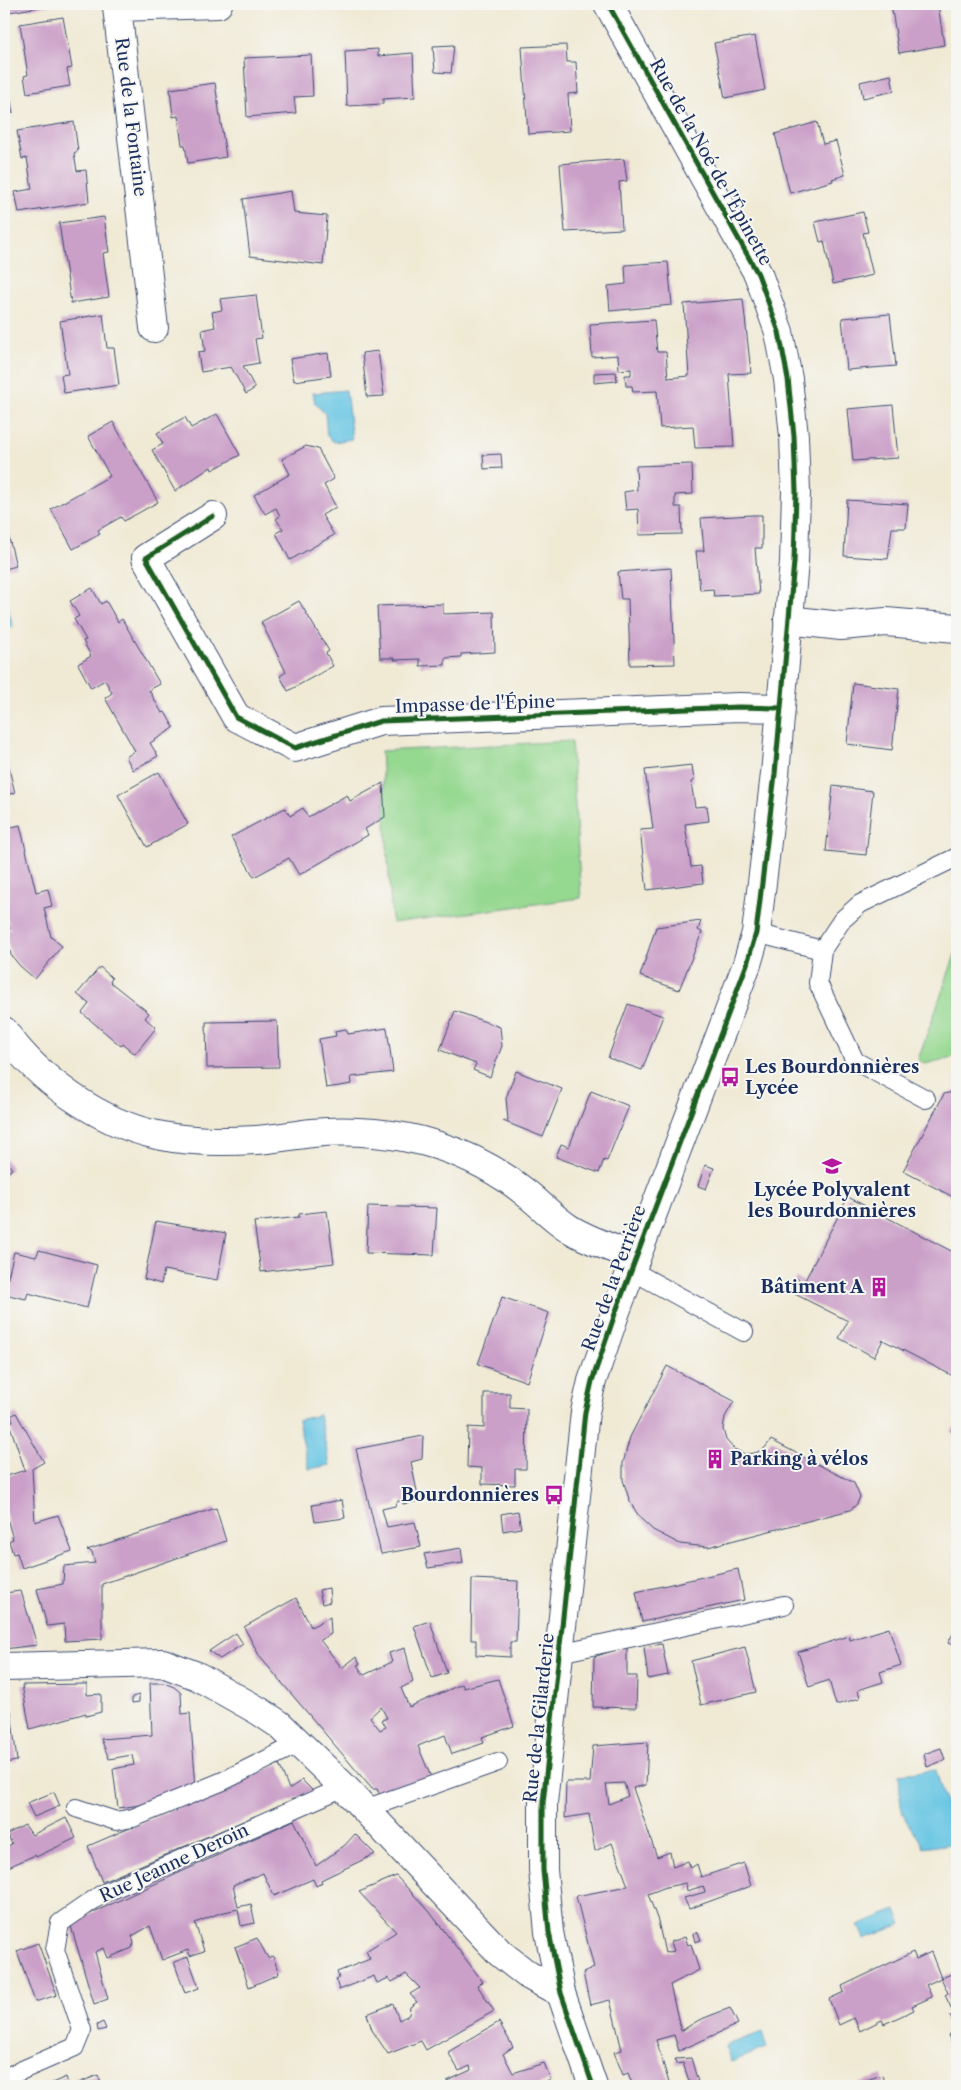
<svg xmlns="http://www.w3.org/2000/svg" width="961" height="2090" font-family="'Libre Caslon Text',serif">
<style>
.green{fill:#95d890;stroke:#588477}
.water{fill:#65c5e3;stroke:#407aa0}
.building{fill:#ca9fc8;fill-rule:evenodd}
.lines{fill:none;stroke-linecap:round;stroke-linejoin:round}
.service-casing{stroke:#3b4b70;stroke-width:20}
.minor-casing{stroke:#3b4b70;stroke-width:30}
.service{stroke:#fff;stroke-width:18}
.minor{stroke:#fff;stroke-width:28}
.cycleway-casing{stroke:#f6f6f2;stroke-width:8}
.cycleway{stroke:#1b5e20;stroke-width:5}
.labels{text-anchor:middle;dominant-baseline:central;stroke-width:4;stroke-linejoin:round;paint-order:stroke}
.street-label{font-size:18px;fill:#1b2f5e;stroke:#f6f6f2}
.poi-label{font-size:18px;font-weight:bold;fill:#1b2f5e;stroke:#f6f6f2;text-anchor:start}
</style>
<rect width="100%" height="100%" fill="#f6f6f2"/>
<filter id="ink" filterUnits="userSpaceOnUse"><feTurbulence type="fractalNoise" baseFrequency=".02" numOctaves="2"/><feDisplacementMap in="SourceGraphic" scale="10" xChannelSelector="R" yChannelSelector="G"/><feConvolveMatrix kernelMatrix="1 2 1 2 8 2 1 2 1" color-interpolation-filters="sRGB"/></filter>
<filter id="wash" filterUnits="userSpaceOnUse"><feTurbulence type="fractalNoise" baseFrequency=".0096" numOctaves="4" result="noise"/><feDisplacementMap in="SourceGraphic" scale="20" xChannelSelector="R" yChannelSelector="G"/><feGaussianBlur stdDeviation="1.12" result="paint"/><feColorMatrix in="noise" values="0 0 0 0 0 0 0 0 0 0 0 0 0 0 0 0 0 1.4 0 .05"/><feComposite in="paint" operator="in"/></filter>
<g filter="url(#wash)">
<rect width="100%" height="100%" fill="#f0ead5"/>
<g class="green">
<path d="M571,741L581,898L392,923L381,751Z"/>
<path d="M957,949V1056L925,1064L918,1060Z"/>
</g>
<g class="water">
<path d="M346,390L352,439L334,442L327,436L325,414L315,403L313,393Z"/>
<path d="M4,593L13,627L4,629Z"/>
<path d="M319,1415L330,1465L309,1469L298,1420Z"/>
<path d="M936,1770L957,1843L923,1848C919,1835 908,1827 903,1814C899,1802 900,1786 899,1774Z"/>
<path d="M896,1910L902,1924L864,1939L858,1925Z"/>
<path d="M762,2032L767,2048L731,2062L725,2046Z"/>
</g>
<g id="blocks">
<g class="building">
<path d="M4,4H50L51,5L4,13Z"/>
<path d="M891,4H938L944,45L899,53Z"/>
<path d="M63,17L72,68L67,69L70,86L27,93L24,76L28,75L20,24Z"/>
<path d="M755,36L765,90L725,98L714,43Z"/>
<path d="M454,45L451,73L435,72L433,46Z"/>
<path d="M566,45L567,62H576L578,93L568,94L570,131L528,134L522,47Z"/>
<path d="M378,49V56L413,53L415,97L383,99V104L347,106L345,51Z"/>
<path d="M311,55L313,96L294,97L296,113L247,117L244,58Z"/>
<path d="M891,75L894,91L863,98L860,82Z"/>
<path d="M215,83L226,157L188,163L185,145H182L178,116L173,117L170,89Z"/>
<path d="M10,98L13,113L4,115V99Z"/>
<path d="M74,122L78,151L74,153L77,171L86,170L89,202L19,213L15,192L32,189L27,158L22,159L17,131Z"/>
<path d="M817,122L823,144L836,141L845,175L832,179L833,181L790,193L775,134Z"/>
<path d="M624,159L627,181L619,182L622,229L565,232L560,164Z"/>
<path d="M291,191L294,213L327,216L323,265L250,256L243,199Z"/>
<path d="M863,212L868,232L863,233L873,275L833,284L824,241L820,242L815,222Z"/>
<path d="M104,217L109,252L103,253L109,297L71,303L59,223Z"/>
<path d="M668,262L672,305L610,311L608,286L626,284L625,265Z"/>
<path d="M256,295L262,338L255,339L259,363L243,366L255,388L246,394L231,367L201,372L198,352L205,351L202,330L215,327L212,312L222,310L220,299Z"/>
<path d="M743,299L751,373L729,374L734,447L695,448L693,426L660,428L657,391L633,392L632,386H626L625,375H631V369L619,370L618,355L592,357L590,324L654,320L657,352H666L668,378L689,376L684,304Z"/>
<path d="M103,314L107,348H114L119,385L64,393L61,375L68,374L60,321Z"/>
<path d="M890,314L896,366L847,370L842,318Z"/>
<path d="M378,351L384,396L367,397L362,353Z"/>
<path d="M328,353L331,376L294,381L290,359Z"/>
<path d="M616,372L617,381L594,383V373Z"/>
<path d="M893,405L898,458L853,461L848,409Z"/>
<path d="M217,414L240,455L212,470L211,467L175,491L152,450L163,444L157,433L185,417L191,428Z"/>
<path d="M113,422L158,502L124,521L121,517L98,530L100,534L73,549L51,509L110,476L88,436Z"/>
<path d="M306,446L318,449L334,479L324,485L336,507L322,515L334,535L290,560L276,533L283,529L276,519L280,516L276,508L265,514L254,495L290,474L282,459Z"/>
<path d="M501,454L502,468L484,469L483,455Z"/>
<path d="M692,464L693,494L675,495V507H681L682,534L639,535L638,509L626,510L624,492L637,490L636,466Z"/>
<path d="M847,500L908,504L906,528H892L888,559L844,556Z"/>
<path d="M752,515H762V548H755L759,594L714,596L713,589L700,590L696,551H704L701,518Z"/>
<path d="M4,518L16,566L5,569L4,564Z"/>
<path d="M955,535L957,536V586L951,585Z"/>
<path d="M671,568L675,664L630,665L628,599H621L618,572Z"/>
<path d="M92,588L101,604L106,601L118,622L122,619L160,684L149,690L162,713L165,712L174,728L150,743L158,756L133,770L126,757L135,751L105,698L112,693L105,680L91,688L78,664L91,656L83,641L86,640L74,619L79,616L70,601Z"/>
<path d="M299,601L329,651L326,653L333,666L288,691L280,676L286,672L261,622Z"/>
<path d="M443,604V614L494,612L495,652L461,654V657L445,658V665L420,666V659L394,660L395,658H380L377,606Z"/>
<path d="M853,683L899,689L892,750L847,744Z"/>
<path d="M4,748L15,793L4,795Z"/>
<path d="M692,765L694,781L691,782L695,807L707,806L709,821L685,824L691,867L701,866L703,883L647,890L640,830L653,829L645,770Z"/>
<path d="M159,772L188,824L147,847L118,795Z"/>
<path d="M383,783L385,817L365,829L368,835L299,875L289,858L254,877L231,837L285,808L290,816L303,808L308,817L347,795L350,801Z"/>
<path d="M833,786L873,791L866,855L826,851Z"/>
<path d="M20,825L36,892L48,889L52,906L44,908L51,937L62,946L35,979L20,966L11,955L5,931L10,929L7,918L4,919V829Z"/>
<path d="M701,921L698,930L702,932L679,990L640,976L656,927Z"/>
<path d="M100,967L112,978L110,982L149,1013L145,1018L156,1028L135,1054L123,1044L121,1046L82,1013L89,1004L77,994Z"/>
<path d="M628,1004L663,1016L642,1070L608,1058Z"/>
<path d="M455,1011L500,1027L502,1046L490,1077L473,1070L476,1064L440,1050Z"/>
<path d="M277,1021L279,1067L207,1068L206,1022Z"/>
<path d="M387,1028L393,1072L351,1077L352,1084L326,1088L319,1039L336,1036L335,1031L346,1029L348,1034Z"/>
<path d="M516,1071L562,1089L543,1137L503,1121L508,1120L506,1098Z"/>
<path d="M591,1091L629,1106L607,1161L604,1160L599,1173L556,1157L561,1144L569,1147Z"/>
<path d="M957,1091V1199L903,1171L944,1094Z"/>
<path d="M4,1157L12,1169L4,1175Z"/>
<path d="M705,1165L714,1168L706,1189L698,1186Z"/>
<path d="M848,1197L957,1254V1378L883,1340L874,1357L839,1338L848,1321L789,1291L790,1289L799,1293L803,1285L794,1281L796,1278L804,1282Z"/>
<path d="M368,1206L437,1208L434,1255L366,1253Z"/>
<path d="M327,1211L334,1263L261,1272L254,1222L299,1217V1214Z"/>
<path d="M156,1221L226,1233L217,1280L164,1270L161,1284L144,1279Z"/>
<path d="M39,1250L97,1265L87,1308L28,1293L26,1299L4,1294L14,1252L36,1257Z"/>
<path d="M502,1297L549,1313L527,1382L478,1364Z"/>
<path d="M667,1366L734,1401L725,1417L723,1429L726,1440L734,1449L745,1454L755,1453L764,1449L771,1440L854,1483L860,1497L857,1504L850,1510L708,1547L680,1544L653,1530L640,1518L630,1502L623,1480V1463L630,1437Z"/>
<path d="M484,1393H510V1408L527,1409L526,1469H515V1485L482,1484V1468L467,1467L468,1427L484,1428Z"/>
<path d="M16,1413L44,1462L32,1469L35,1522L58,1515L72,1551L22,1568L17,1553L13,1554L9,1541L13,1539L4,1508V1477L25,1470L9,1423L13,1421L11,1416Z"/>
<path d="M957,1424V1437L951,1431Z"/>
<path d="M423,1436L422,1459L411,1462L419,1501L403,1504V1501H398L395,1506L382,1509L387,1527L415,1522L421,1547L381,1554L356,1449Z"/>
<path d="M342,1500L345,1518L315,1522L312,1505Z"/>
<path d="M216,1508L226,1541L102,1584V1639L65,1641L64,1624L47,1626L37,1589L63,1584L64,1566L95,1563L92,1552L87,1550Z"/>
<path d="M518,1511L521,1528L503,1531L501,1514Z"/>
<path d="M461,1548L463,1563L428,1568L424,1554Z"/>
<path d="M738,1569L744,1600L642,1622L636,1592Z"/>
<path d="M472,1579L518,1581L516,1642H510V1657L476,1655V1640H471Z"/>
<path d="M329,1588L330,1602L322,1604L319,1590Z"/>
<path d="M21,1591L37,1645L4,1649V1593Z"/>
<path d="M296,1598L311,1627L330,1617L331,1634L320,1640L342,1668L356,1657L360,1664L357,1665L364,1675L392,1662L389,1653L405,1648L413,1682L401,1688L409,1707L462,1684L464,1688L498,1679L514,1726L482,1737L484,1743L452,1754L445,1735L418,1746L431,1777L380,1795L377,1789H372L260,1657L244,1627ZM381,1707L387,1718L382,1720L386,1727L380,1730L370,1717Z"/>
<path d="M430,1621L447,1673L432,1678L414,1626Z"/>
<path d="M957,1626V1647L948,1643Z"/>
<path d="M889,1628L901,1665L880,1672L883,1682L858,1690L860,1698L836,1705L829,1680L809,1687L798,1652L849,1636L850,1640Z"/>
<path d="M236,1633L243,1644L220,1659L209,1651Z"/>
<path d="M662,1644L668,1675L648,1679L644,1647Z"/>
<path d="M627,1646V1676H637L636,1708L593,1707L594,1657Z"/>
<path d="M745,1647L756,1692L701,1705L691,1661Z"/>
<path d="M150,1683H164L174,1687L181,1693L182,1714L190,1713L196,1787L141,1807V1805L118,1808L113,1769L134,1765L132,1755L109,1759L101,1739L152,1735Z"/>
<path d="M87,1684V1695L101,1694V1712L86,1716V1713L30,1729L22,1685Z"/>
<path d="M139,1695V1702L132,1703V1697Z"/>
<path d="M11,1711L17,1761L4,1763V1712Z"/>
<path d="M648,1742L646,1785L633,1788L657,1857L670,1852L673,1867L688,1861L691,1868L697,1864L701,1877L744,1863L751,1886L689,1909L684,1898L705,1892L703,1886L687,1891L686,1883L666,1887L648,1894L658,1921L665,1953L674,1951L671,1942L685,1937L688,1945L691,1944L699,1970L670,1985L681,2031L699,2020L730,2008L738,2024L679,2051L674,2035L656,2040L670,2086H633L628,2073L623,2075L614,2052L622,2050L610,2000L590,2005L583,1973L594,1968L576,1896L628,1886L612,1843L595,1851L589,1814L565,1818L566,1782H590L593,1746ZM624,1783L628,1796L609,1804L606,1784Z"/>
<path d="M941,1748L945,1760L927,1767L924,1754Z"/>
<path d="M279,1764L289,1789L302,1780L313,1791L102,1882L88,1846Z"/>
<path d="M54,1792L60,1806L34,1817L27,1803Z"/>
<path d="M66,1818L76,1838L36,1857L35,1855L4,1869V1848L12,1844L7,1834L25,1825L32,1835Z"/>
<path d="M294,1820L316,1866L345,1845L355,1834L375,1854L321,1880L322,1883L316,1886L313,1879L274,1896L263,1873L233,1885L238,1907L251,1904L255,1923L241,1926L238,1909L220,1913L195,1923L204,1951L190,1956L188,1950L162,1960L150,1926L132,1936L134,1942L132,1948L108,1958L104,1948L95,1952L108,1999L94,2004L70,1923Z"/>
<path d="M396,1876L429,1911L483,1982L477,1985L494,2011L426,2050L421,2041L388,2054L372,2030L367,2014L393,2004L399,2020L409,2015L410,2007L417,2002L410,1994L420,1988L406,1974L392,1982L389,1978L377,1983L374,1976L339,1990L336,1980L339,1978L337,1972L370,1959L366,1951L396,1932L359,1892Z"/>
<path d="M957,1904V1922L952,1906Z"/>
<path d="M698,1932L701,1940L695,1942L693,1934Z"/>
<path d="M257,1938L268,1958L273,1956L279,1974L249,1987L235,1947Z"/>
<path d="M38,1943L57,1995L35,2002L17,1951Z"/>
<path d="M913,1952L916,1959L931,1952L941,1978L957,1972V2056L948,2035L957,2031L950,2016L954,2014L945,1995L948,1993L941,1978L926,1985L932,1997L912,2006L914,2010L884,2024L882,2020L860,2031L854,2018L839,2025L829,1999L844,1992L842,1986Z"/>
<path d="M188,1957L199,1988L185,1993L174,1962Z"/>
<path d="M103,2022L106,2029L98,2031L97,2025Z"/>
<path d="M499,2022L513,2047L503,2054L513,2073L544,2063L551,2080L536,2086H449L447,2081L471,2070L470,2066L459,2071L448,2052Z"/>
<path d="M691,2058L698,2082L690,2084L683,2063L676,2064L675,2059Z"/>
<path d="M98,2075L102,2086H71Z"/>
<path d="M882,2075L885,2086H848Z"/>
<path d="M66,2077L69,2086H45Z"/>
</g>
</g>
</g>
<g filter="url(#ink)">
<use href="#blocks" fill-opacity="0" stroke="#3b4b70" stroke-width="1"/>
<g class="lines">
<defs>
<g id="service">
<path d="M756,933L822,950L842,920L860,904L957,857"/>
<path d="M822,950L818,983L855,1061L926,1099"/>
<path d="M631,1270L744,1332"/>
<path d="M559,1653L784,1605"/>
<path d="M76,1808L116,1821L133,1818L223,1781L300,1743"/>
<path d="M365,1809L498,1762"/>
<path d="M4,2078L75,2047L82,2030L55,1950L60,1923L102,1894L344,1787"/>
</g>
<g id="minor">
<path d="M154,328L117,7L218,4"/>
<path d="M213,516L146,558L236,717L295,748L381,721L739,707L780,708"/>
<path d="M788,620L841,626L886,622L957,628"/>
<path d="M4,1031C37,1079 100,1123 157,1135C189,1142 223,1142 256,1140C274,1139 293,1135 312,1133C351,1129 398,1133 436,1145C468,1155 500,1172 526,1193C540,1204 554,1219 570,1229C590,1241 614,1249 636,1257"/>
<path d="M4,1667L163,1663L197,1676L259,1711L280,1725L344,1787L500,1953L528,1975L561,1993"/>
<path d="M593,2086L561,1993L549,1932L543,1870V1803L585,1412L592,1381L616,1311L747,964L756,933L775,774L794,562L796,492L794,436L788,379L779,332L758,274L608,4"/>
</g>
</defs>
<use href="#service" class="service-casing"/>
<use href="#minor" class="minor-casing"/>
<use href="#service" class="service"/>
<use href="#minor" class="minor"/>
<defs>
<g id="cycleway">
<path d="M213,516L146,558L236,717L295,748L381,721L739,707L780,708"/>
<path d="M593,2086L561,1993L549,1932L543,1870V1803L585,1412L592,1381L616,1311L747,964L756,933L775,774L794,562L796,492L794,436L788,379L779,332L758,274L608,4"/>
</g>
</defs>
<use href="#cycleway" class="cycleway-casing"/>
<use href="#cycleway" class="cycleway"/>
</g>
</g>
<defs>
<symbol id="bus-bare" viewBox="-9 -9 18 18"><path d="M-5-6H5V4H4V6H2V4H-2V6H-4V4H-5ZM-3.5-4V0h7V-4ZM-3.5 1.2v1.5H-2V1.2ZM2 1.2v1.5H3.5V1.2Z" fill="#b5179e" stroke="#f6f6f2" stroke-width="2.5" paint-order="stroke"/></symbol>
<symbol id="school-bare" viewBox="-9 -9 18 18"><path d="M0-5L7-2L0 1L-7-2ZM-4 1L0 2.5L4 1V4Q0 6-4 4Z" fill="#b5179e" stroke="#f6f6f2" stroke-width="2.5" paint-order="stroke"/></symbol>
<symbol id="building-bare" viewBox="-9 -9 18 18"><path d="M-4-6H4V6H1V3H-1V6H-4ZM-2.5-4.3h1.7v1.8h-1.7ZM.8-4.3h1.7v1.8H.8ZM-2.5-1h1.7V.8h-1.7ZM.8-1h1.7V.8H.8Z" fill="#b5179e" stroke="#f6f6f2" stroke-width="2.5" paint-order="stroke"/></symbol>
</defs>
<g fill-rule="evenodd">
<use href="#bus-bare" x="716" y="1063" width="28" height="28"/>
<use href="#school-bare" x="818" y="1152" width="28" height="28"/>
<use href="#building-bare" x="865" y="1273" width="28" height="28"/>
<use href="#building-bare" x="701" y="1445" width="28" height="28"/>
<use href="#bus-bare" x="540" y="1481" width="28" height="28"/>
</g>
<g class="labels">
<g class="street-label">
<text transform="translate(131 117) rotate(83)">Rue de la Fontaine</text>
<text transform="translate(711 162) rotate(61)">Rue de la Noé de l'Épinette</text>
<text transform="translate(475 704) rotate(-2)">Impasse de l'Épine</text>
<text transform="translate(614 1278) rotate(-70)">Rue de la Perrière</text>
<text transform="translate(539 1718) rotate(-84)">Rue de la Gilarderie</text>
<text transform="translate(174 1863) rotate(-25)">Rue Jeanne Deroin</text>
</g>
<g class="poi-label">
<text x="745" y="1067">Les Bourdonnières<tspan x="745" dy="21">Lycée</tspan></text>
<text x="832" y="1190" text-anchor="middle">Lycée Polyvalent<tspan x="832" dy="21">les Bourdonnières</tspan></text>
<text x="864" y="1287" text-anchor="end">Bâtiment A</text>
<text x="730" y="1459">Parking à vélos</text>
<text x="539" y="1495" text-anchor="end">Bourdonnières</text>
</g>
</g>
<rect width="961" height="2090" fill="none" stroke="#f6f6f2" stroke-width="20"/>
</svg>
